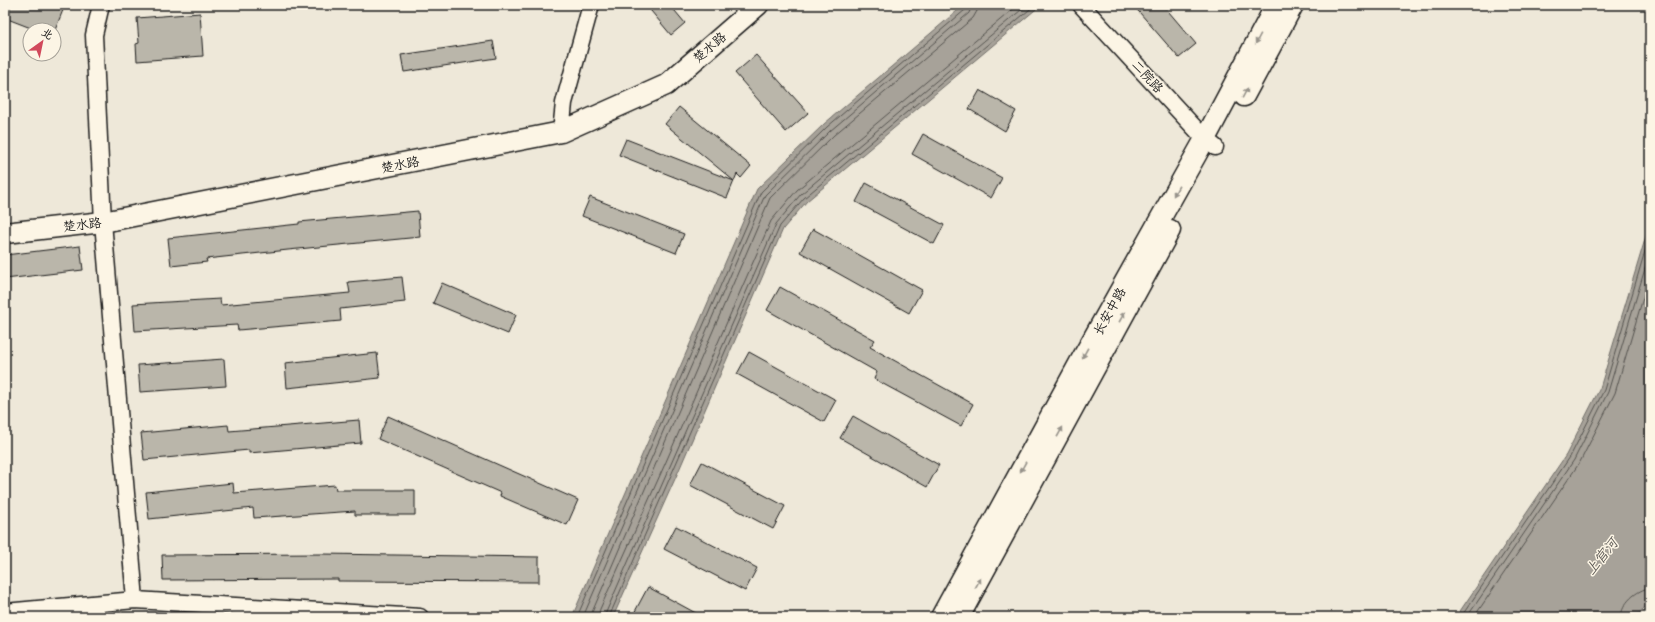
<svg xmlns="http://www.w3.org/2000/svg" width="1655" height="622" font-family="'Patrick Hand','LXGW WenKai TC',sans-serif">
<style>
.green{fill:#cfcabd;stroke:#76736c}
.water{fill:#a7a299;stroke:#6f6c67}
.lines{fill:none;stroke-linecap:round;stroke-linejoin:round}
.shore{stroke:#54524e;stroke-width:1}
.building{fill:#bab6aa;stroke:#1c1c1c}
.minor-casing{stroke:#1c1c1c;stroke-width:19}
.major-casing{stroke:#1c1c1c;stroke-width:23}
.minor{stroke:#fcf5e5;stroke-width:16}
.major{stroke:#fcf5e5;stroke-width:20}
.oneway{fill:#97938b}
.labels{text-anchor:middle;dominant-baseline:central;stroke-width:3;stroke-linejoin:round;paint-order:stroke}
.street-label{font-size:13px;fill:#1c1c1c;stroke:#fcf5e5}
.water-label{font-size:14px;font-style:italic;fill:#5b5854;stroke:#fcf5e5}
</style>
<rect width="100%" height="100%" fill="#eee8d9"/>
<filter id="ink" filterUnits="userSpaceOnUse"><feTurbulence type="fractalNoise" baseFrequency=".025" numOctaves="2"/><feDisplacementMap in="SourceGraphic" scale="8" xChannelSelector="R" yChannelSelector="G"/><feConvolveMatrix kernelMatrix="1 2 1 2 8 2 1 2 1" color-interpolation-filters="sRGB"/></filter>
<g filter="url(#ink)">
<path class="green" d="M555,614L554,617H485L482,615Z"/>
<g class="water">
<path d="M964,5H1041L807,201L783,229L679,470L613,617H572L757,189L824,124Z"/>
<path d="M1650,223V602L1635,617H1456L1566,455L1600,388Z"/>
</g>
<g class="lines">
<g class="shore">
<path d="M577,617L761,192L827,127L965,10L967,5"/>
<path d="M583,617L765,195L830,131L969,13L972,5"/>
<path d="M590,617L770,198L834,135L973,18L977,11L978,5"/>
<path d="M598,617L600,609L665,464L771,221L797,190L1018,5"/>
<path d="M604,617L776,224L801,194L1027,5"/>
<path d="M609,617L780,226L804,198L1035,5"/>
<path d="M1461,617L1570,457L1604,390L1650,234"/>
<path d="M1467,617L1574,460L1608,392L1650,252"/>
<path d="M1474,617L1580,462L1615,393L1650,274"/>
<path d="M1621,617C1621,604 1637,589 1650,588"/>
</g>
</g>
<g class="building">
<path d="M5,5H48L63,10L55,30H36L5,18Z"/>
<path d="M646,5H670L685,23L671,35Z"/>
<path d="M1133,5H1163L1196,44L1179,58Z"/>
<path d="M200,13L203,56L137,61L136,44L139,43L137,18Z"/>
<path d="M493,41L496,58L404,72L401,55Z"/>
<path d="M756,55L808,113L786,132L735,73Z"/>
<path d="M980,90L1016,111L1005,131L969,109Z"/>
<path d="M679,107L751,166L741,178L737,174L734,181L665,124Z"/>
<path d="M923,134L1002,178L991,198L912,154Z"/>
<path d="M626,139L734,181L727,198L619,155Z"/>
<path d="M866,183L944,225L934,244L856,202Z"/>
<path d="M590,197L684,234L676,253L582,216Z"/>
<path d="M418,211L420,237L288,250L206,259L207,262L171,266L168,238L299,224V222Z"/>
<path d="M813,229L922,290L909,313L800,252Z"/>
<path d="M80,246L83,270L5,279V255Z"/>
<path d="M402,277L405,302L340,309L341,321L238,330L237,325L135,331L133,304L220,299L221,305L350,293L348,282Z"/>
<path d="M442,283L516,315L508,334L433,303Z"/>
<path d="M780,287L875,340L870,347L973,404L961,426L874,379L877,372L767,310Z"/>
<path d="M749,352L836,400L824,422L737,374Z"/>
<path d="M377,353L380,378L287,388L285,363Z"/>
<path d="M224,359L226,386L140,392L138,365Z"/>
<path d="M388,416L578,500L567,525L500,496L501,493L378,439Z"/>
<path d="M853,416L939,465L927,487L840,438Z"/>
<path d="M359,420L361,443L249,453V450L144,460L141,433L228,425L229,431Z"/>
<path d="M702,462L785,506L773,529L690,485Z"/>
<path d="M233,483L234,493L335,485L336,490H415V515H355V511L254,518L253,508L149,519L146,492Z"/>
<path d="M676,526L757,568L745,591L664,549Z"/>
<path d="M322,554L539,557V582L338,581V579L163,580L162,555Z"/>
<path d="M648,587L703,617H632Z"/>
</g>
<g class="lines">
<defs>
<g id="minor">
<path d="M101,5L94,35L103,222L135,600"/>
<path d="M1081,5L1205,139L1215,147"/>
<path d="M561,132L564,103L591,5"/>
<path d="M5,612L135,600L420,617"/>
</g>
<g id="major">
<path d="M1244,96L1293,5"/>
<path d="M5,233L103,222L561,132L666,85L758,5"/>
<path d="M941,617L1080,362L1205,139L1276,5"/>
<path d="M959,617L1170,230"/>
</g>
</defs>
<use href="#minor" class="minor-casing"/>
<use href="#major" class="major-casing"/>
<use href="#minor" class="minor"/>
<use href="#major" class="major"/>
</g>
<defs><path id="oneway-solid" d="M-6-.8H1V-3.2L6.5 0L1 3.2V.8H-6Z"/></defs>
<g class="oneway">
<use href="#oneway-solid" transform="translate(1258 39) rotate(118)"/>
<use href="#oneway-solid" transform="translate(1245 93) rotate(-62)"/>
<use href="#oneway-solid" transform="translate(1176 191) rotate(119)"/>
<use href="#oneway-solid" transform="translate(1122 317) rotate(-61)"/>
<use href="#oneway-solid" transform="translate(1085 353) rotate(119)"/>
<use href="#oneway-solid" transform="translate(1060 432) rotate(-61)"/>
<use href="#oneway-solid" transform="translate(1023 467) rotate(119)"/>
<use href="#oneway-solid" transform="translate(978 583) rotate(-61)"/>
</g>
</g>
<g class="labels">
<g class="street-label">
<text transform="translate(709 47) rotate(-41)">楚水路</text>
<text transform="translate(1148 76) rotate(47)">二院路</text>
<text transform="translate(400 164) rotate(-11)">楚水路</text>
<text transform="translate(82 224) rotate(-7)">楚水路</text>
<text transform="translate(1109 311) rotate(-61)">长安中路</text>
</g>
<g class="water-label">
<text transform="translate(1601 556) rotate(-51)">上官河</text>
</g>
</g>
<rect width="1655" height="622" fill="none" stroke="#fcf5e5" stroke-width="20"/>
<rect x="10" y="10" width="1635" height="602" fill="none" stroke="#1c1c1c" stroke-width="1.5" filter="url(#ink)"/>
<g transform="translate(42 42) rotate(33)"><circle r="19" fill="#fcf5e5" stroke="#a29e95"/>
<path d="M0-3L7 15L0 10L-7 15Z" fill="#d1495b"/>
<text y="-6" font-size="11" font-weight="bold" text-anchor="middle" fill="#1c1c1c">北</text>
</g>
</svg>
